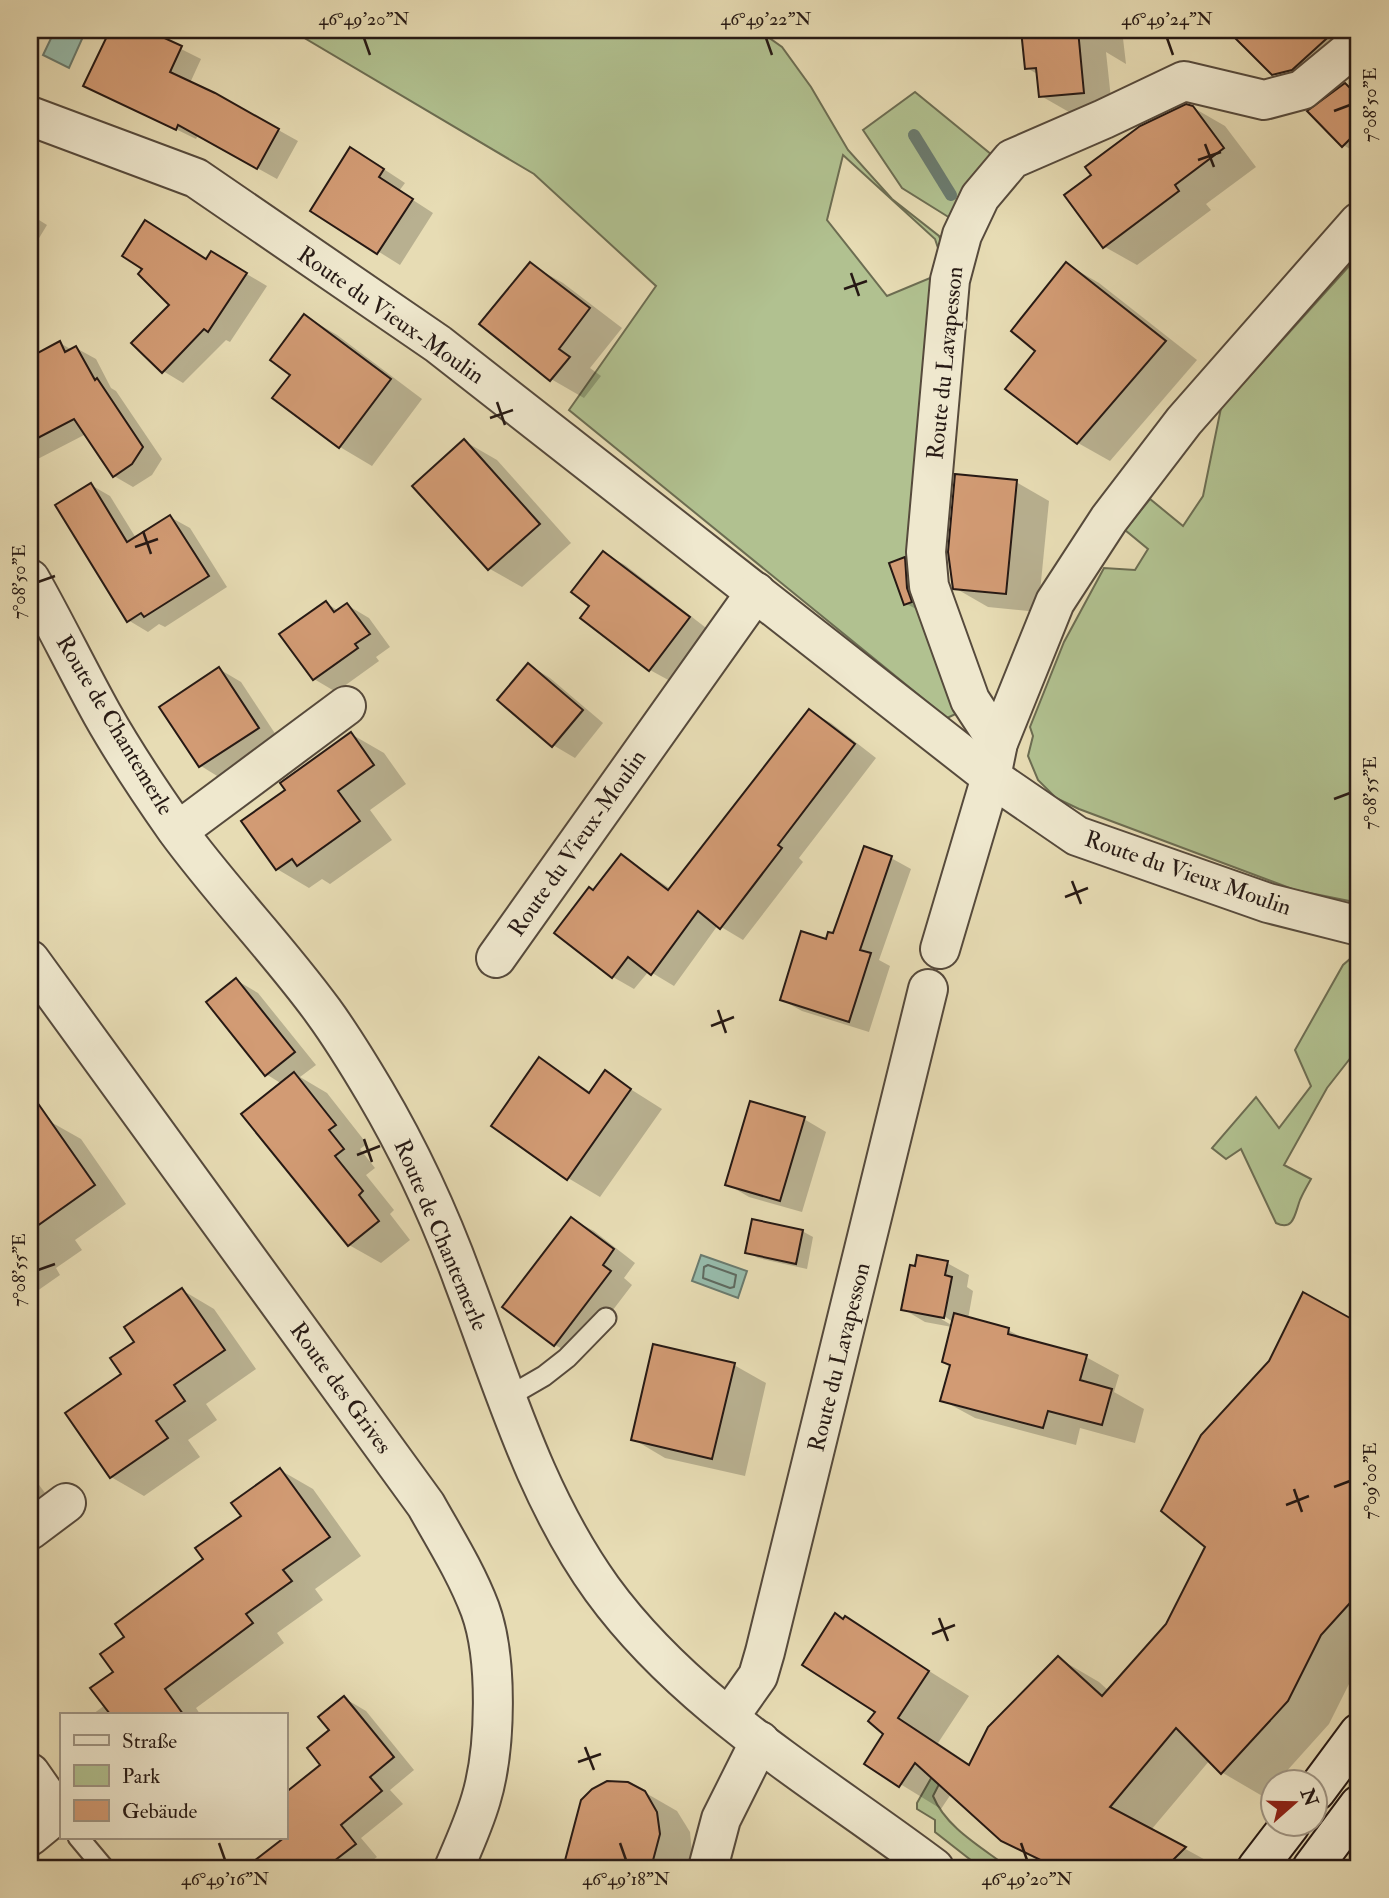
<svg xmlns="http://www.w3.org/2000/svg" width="1389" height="1898" font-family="'IM FELL Double Pica',serif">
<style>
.green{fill:#b1c190;stroke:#6c6d52;stroke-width:2;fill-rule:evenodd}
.water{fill:#97bcac;stroke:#6a7b6f;stroke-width:2}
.shadow{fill:#0003;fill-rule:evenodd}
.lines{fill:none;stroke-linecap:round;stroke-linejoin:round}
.shore{stroke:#5e6a60;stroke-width:2}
.stream{stroke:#6a7b6f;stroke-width:12}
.building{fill:#d29b74;stroke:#261914;stroke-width:2}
.service-casing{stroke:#564a3c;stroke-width:23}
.minor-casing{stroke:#564a3c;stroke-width:42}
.tertiary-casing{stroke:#564a3c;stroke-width:42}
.secondary-casing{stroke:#261914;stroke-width:42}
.service{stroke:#efe8ce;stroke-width:19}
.minor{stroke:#efe8ce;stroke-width:38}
.tertiary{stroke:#efe8ce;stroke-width:38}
.secondary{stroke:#efe8ce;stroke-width:38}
.ticks{fill:none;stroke:#261914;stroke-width:2.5}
.labels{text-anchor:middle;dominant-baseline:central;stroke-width:6;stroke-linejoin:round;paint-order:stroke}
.street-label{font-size:23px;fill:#261914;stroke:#efe8ce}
.neatline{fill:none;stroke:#261914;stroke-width:2.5}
.ticks-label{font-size:18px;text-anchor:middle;fill:#261914}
</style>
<rect width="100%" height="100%" fill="#e7dcb4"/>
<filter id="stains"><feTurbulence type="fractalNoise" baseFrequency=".00286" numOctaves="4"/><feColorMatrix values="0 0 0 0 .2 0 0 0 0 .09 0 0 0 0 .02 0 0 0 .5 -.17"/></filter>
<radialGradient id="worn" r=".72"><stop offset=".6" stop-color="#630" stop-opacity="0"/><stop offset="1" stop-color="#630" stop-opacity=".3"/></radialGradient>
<g class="green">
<path d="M291,30H758L782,47L811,87L848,150L892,199L939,236L945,249L907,553L960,712L947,718L569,410L656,286L534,174ZM843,155L935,239L940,254L935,276L887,296L827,220Z"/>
<path d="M915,92L992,155L950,218L902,188L863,130Z"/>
<path d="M1359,255V903L1295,890L1079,809L1056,798L1038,780L1028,756L1033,736L1030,727L1064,642L1104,568L1135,570L1148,549L1125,530L1150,499L1183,526L1203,496L1221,408Z"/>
<path d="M1359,956V1047L1327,1088L1284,1165L1311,1179C1307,1186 1303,1193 1300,1200C1295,1213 1294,1232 1276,1223L1241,1149L1226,1159L1212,1148L1256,1097L1279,1128L1311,1086L1295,1050L1343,965L1350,959Z"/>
<path d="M946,1752L953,1757L933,1796C946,1828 983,1848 1009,1868H981L935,1832V1820L917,1809V1803Z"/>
</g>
<g class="water">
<path d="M55,30H86L69,68L43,55Z"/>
<path d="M701,1255L747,1271L738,1298L692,1281Z"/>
</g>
<g class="shadow">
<path d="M112,30L138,40L143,30L201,59L190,83L214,94L298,141L277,179L198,135L196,139L86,85Z"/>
<path d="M1006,30H1122L1126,64L1106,52L1112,108L1069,112L1041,96L1039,75L1027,68L1024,39Z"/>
<path d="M1229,30H1338L1359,51L1306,93L1273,74Z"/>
<path d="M1345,85L1359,93V154L1343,145Z"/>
<path d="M1192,107L1225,126L1256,167L1206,204L1211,210L1137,265L1105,247Z"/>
<path d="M373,162L405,183L399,191L433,213L400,265L312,210Z"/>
<path d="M30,199L38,204L31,215L47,225L30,253Z"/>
<path d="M211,253L267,286L230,342L226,340L183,383L163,371L172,305Z"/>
<path d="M1066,264L1099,283L1197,360L1110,461L1078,443L1038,351Z"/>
<path d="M531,265L563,283L622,328L590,368L601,376L584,398L551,379Z"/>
<path d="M305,316L337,335L422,399L372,466L340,447L275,398L292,374Z"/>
<path d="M60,343L72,350L76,348L96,359L111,388L116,391L162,459L152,475L133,487L114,476L86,434L30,463V359Z"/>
<path d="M464,441L497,460L571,543L522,587L490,569Z"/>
<path d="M1016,482L1049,501L1038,612L988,607L955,588Z"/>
<path d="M91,485L110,496L136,538L170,517L190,528L227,587L165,627L159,624L148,632L128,620Z"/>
<path d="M603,553L625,565L710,631L672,682L650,670L591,605Z"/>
<path d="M904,559L915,565L921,608L916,609L905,603Z"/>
<path d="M326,603L339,611L347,605L369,618L390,647L376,657L379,661L336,692L314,679Z"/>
<path d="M529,665L550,678L603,723L575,758L553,745Z"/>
<path d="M219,669L241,682L280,741L222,779L201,766L162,707Z"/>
<path d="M809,711L831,723L876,758L799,858L803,862L743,940L718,925L674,986L649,971L634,989L613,977L594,892L621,856L671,889Z"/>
<path d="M351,734L384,753L406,784L370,810L392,840L330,884L322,879L309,888L277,869L288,790Z"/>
<path d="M891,858L911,869L879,960L890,966L869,1032L802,1011L782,1000L827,941L834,935Z"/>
<path d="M236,980L258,993L316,1065L300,1077L327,1093L367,1144L360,1149L375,1168L366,1175L394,1210L390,1214L410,1240L381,1263L349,1245L282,1084L266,1074Z"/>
<path d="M539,1059L592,1093L605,1073L662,1109L600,1197L568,1178Z"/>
<path d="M804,1119L826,1132L802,1212L749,1197L727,1184Z"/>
<path d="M49,1121L81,1139L126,1204L75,1240L82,1250L56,1268L60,1275L30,1296V1134Z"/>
<path d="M572,1219L594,1231L635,1263L624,1278L632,1285L577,1357L555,1345L505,1306Z"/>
<path d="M802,1231L813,1237L807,1269L758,1258L747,1252Z"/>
<path d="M947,1263L969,1275L967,1287L973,1291L968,1319L1008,1330L1029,1341L1086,1357L1119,1375L1114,1392L1144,1409L1135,1443L1080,1428L1076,1445L975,1418L942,1400L951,1366L944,1362L952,1327L925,1322L903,1309ZM938,1312L953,1322V1326L936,1316Z"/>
<path d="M182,1290L214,1309L256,1369L206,1404L217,1420L188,1440L200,1457L144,1496L111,1477L136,1342Z"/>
<path d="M1304,1294L1359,1325V1664L1329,1724L1276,1783H1274V1786L1264,1797L1223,1773L1210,1760L1151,1830L1220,1868H1053L1002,1840L951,1794L941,1809L866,1763L885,1734L844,1620L846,1619L969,1696L938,1743L971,1765L1058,1658L1099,1682L1109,1691L1168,1625L1207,1547L1270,1362Z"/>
<path d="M734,1365L766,1383L745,1476L665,1458L633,1439Z"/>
<path d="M280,1470L313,1489L361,1556L315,1589L323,1600L277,1633L284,1643L196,1708L200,1714H93L105,1705L127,1637L205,1559Z"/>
<path d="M30,1473L61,1514L30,1538Z"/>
<path d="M344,1698L366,1711L414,1770L390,1790L403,1804L361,1838L377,1857L362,1868H270L262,1857L283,1841L280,1837H285L323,1765L331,1730Z"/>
<path d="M644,1792L677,1811L690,1832L692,1853L688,1868H564L583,1801Z"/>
</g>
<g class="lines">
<path class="shore" d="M708,1265L736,1275L734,1287L730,1288L703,1278L704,1267Z"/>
<path class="stream" d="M914,135L951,195"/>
</g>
<g class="building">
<path d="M110,30H147L182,46L170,72L215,93L279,129L257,169L178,125L176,130L83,86Z"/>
<path d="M1021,30H1078L1084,93L1039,97L1036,68L1025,69Z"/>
<path d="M1227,30H1336L1292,70L1272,75Z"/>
<path d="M1345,83L1359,97V130L1342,147L1307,111Z"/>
<path d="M1186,104L1193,106L1224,148L1175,185L1179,191L1103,248L1064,195L1091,175L1085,167L1140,126Z"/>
<path d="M350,147L384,169L379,177L413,199L377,254L310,211Z"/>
<path d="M145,220L206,259L211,251L247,273L208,332L204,329L162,373L131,343L169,305L138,274L142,269L122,256Z"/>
<path d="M530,262L590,308L559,349L570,357L550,381L479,324Z"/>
<path d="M1066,262L1166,341L1077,444L1005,389L1035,351L1011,331Z"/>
<path d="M304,314L391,379L339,448L272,398L290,375L270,360Z"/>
<path d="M60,341L65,352L76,346L95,380L97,378L143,447L132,464L113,477L74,419L30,442V357Z"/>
<path d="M464,439L540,524L488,570L412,486Z"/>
<path d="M955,474L1017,480L1006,594L953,589L948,552Z"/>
<path d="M91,483L127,542L170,515L209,576L144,617L141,613L127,622L55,505Z"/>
<path d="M603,551L690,617L649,671L580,618L589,606L571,592Z"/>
<path d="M905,557L907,588L912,602L904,605L889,563Z"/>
<path d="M326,601L334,612L347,603L370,634L355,644L358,648L313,680L279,634Z"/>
<path d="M528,663L583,710L552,747L497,700Z"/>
<path d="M219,667L259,728L199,767L159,707Z"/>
<path d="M809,709L855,744L778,845L782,848L720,929L698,911L651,975L628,957L612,978L554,933L589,887L593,890L621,854L668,890Z"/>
<path d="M351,732L374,765L338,791L360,821L297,866L292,859L276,870L241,821L285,790L280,783Z"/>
<path d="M864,846L892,856L860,950L871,953L849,1022L780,1000L801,931L826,939L828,932L833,933Z"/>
<path d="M236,978L295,1052L265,1076L206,1002Z"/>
<path d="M539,1057L589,1093L605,1070L631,1089L567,1180L491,1126Z"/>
<path d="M294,1072L336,1125L329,1130L344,1149L335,1156L363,1191L359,1195L379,1221L348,1246L241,1114Z"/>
<path d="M30,1092L95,1185L30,1231Z"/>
<path d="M750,1101L805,1117L780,1201L725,1185Z"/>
<path d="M571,1217L614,1249L603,1265L611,1271L554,1346L502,1307Z"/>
<path d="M752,1219L803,1230L796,1264L745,1253Z"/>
<path d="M917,1255L948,1261L945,1275L952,1277L944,1318L901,1310L910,1265L915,1266Z"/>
<path d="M182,1288L225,1350L174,1385L185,1401L156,1421L168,1438L110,1478L65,1413L121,1374L110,1358L134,1342L124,1327Z"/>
<path d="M1303,1292L1359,1323V1593L1321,1635L1288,1701L1221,1774L1176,1728L1110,1807L1186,1847L1165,1868H1057L1001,1841L915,1763L899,1787L864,1764L883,1734L868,1721L875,1712L802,1665L835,1613L843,1619L845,1616L929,1671L898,1718L969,1765L988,1727L1058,1656L1102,1696L1166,1624L1205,1547L1161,1511L1201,1435L1269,1361Z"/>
<path d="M954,1313L1009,1328L1008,1334L1087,1355L1080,1380L1112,1389L1102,1425L1048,1411L1043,1428L940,1401L950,1365L942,1362Z"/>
<path d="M653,1344L735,1363L712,1459L631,1440Z"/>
<path d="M280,1468L330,1537L283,1570L292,1581L246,1614L253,1623L165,1689L183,1714H110L90,1688L113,1672L100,1654L124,1637L115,1624L203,1559L195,1548L241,1516L231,1503Z"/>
<path d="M344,1696L394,1757L370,1777L382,1791L341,1825L356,1844L325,1868H245L285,1837V1793L320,1765L307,1748L329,1730L318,1717Z"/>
<path d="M607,1781L628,1782L645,1791L657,1812L660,1834L651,1868H563L581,1800L592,1789Z"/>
</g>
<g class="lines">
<defs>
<g id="service">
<path d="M506,1398L544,1376L567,1358L606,1318"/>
<path d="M78,1837L104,1868"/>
</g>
<g id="minor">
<path d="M30,116L196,178L438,344L991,777L1077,836L1268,903L1359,926"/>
<path d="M998,743L970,700L929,586L926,552L950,280L962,235L980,197L1012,159L1104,119L1184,81L1264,100L1302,90L1359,43"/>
<path d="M178,831L346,706"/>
<path d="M940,949L991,777L998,743L1055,602L1109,519L1184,421L1359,222"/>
<path d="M496,958L756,592"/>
<path d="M30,960L426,1505C445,1539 466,1572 480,1609C498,1658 496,1749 481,1799C474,1823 464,1845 454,1868"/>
<path d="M30,1530L66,1503"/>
<path d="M729,1717L758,1676L765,1652L928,989"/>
<path d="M30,1773L58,1813L30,1836"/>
<path d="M708,1868L721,1819L760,1741"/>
</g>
<path id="tertiary" d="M30,579C55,623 77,669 102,714C124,753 150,792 176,829C222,892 277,948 323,1011C342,1037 359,1065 375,1092C411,1153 440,1216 464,1282C504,1387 535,1496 602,1589C687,1706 820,1782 934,1868"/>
<g id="secondary">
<path d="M1316,1791L1359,1733"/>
<path d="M1257,1868L1290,1825"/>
<path d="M1312,1868L1359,1805"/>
</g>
</defs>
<use href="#service" class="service-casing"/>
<use href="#minor" class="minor-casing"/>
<use href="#tertiary" class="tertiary-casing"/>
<use href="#secondary" class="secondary-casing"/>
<use href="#service" class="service"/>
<use href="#minor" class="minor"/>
<use href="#tertiary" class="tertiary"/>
<use href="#secondary" class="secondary"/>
</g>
<path class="ticks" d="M364,38L370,55M766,38L772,55M1167,38L1173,55M1334,111L1350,105M1205,144L1214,167M1198,160L1221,152M851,273L859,296M844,289L867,281M497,402L505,425M490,418L513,410M143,531L151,554M135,547L158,539M38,582L55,576M1334,799L1350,793M1072,881L1081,904M1065,897L1088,888M718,1010L726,1033M711,1026L734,1017M364,1139L372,1162M357,1155L380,1146M38,1270L55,1264M1334,1487L1350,1481M1294,1489L1302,1512M1286,1505L1309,1496M939,1618L948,1641M932,1634L955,1625M585,1747L594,1770M578,1762L601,1754M219,1843L225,1860M620,1843L626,1860M1021,1843L1027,1860"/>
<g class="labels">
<g class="street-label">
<text transform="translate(391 315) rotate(35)">Route du Vieux-Moulin</text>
<text transform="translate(945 363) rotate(-84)">Route du Lavapesson</text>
<text transform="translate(115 725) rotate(59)">Route de Chantemerle</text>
<text transform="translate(577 843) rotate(-55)">Route du Vieux-Moulin</text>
<text transform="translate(1188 873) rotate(19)">Route du Vieux Moulin</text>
<text transform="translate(441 1235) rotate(67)">Route de Chantemerle</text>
<text transform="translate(839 1357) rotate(-76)">Route du Lavapesson</text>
<text transform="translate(341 1388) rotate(54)">Route des Grives</text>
</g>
</g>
<rect width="1389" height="1898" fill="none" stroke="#e7dcb4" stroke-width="77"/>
<rect x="60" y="1713" width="228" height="126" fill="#efe8ce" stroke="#9f9584" stroke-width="2"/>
<rect x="74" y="1735" width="35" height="10" fill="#efe8ce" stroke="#9f9584" stroke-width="2"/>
<text x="122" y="1748" font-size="21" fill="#261914">Straße</text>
<rect x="74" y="1765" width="35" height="21" fill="#b1c190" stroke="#9f9584" stroke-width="2"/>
<text x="122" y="1783" font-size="21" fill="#261914">Park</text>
<rect x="74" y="1800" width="35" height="21" fill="#d29b74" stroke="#9f9584" stroke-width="2"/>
<text x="122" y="1818" font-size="21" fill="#261914">Gebäude</text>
<g transform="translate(1294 1803) rotate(70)"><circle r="33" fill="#efe8ce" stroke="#9f9584" stroke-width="2"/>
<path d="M0-5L12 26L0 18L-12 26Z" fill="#8f2418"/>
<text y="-10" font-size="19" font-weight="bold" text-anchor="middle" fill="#261914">N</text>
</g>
<rect x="38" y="38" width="1312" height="1822" class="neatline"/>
<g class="ticks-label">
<text x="364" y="25">46°49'20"N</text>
<text x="766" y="25">46°49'22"N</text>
<text x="1167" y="25">46°49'24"N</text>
<text transform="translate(1370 105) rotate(-90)" y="6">7°08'50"E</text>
<text transform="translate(19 582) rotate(-90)" y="6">7°08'50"E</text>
<text transform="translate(1370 793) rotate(-90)" y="6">7°08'55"E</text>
<text transform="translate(19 1270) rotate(-90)" y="6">7°08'55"E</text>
<text transform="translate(1370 1481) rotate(-90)" y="6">7°09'00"E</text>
<text x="225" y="1885">46°49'16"N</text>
<text x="626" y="1885">46°49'18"N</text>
<text x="1027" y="1885">46°49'20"N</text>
</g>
<rect width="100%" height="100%" filter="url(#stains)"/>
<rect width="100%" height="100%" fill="url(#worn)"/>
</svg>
